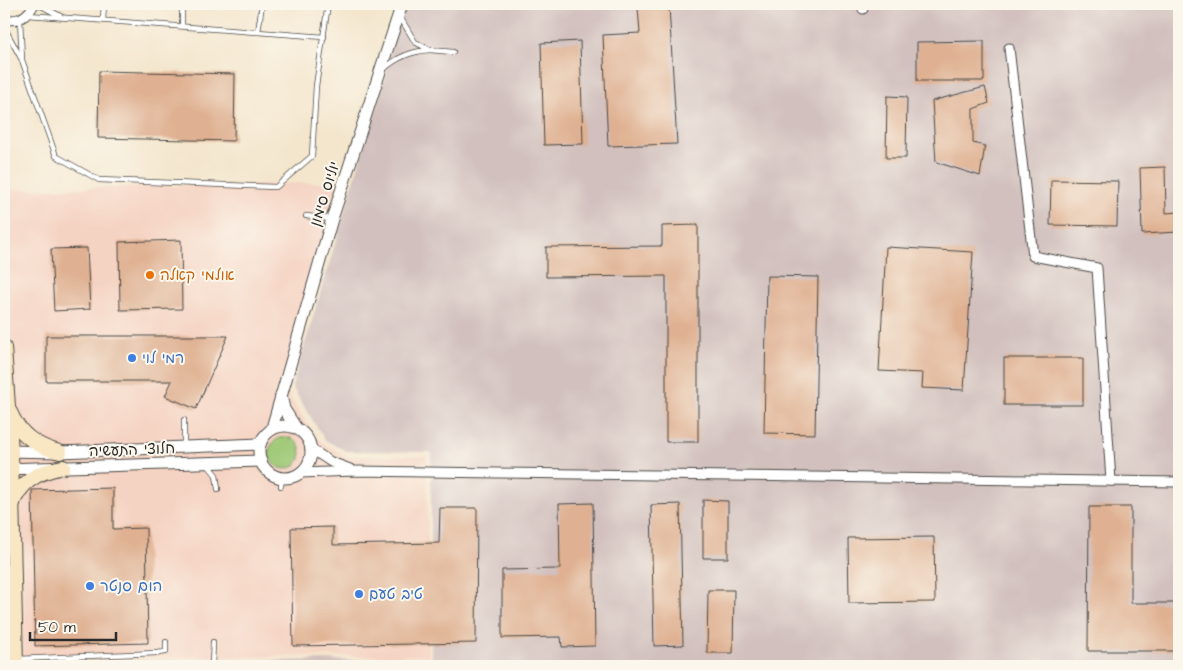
<svg xmlns="http://www.w3.org/2000/svg" width="1183" height="670" font-family="'Architects Daughter','Playpen Sans Hebrew',sans-serif">
<style>
.built{fill:#f5d3c2}
.industrial{fill:#d1c0bd}
.green{fill:#9dc874;stroke:#647a50}
.building{fill:#dfb091}
.lines{fill:none;stroke-linecap:round;stroke-linejoin:round}
.service-casing{stroke:#494743;stroke-width:6}
.minor-casing{stroke:#494743;stroke-width:11}
.tertiary-casing{stroke:#494743;stroke-width:13}
.secondary-casing{stroke:#494743;stroke-width:16}
.service{stroke:#fff;stroke-width:4.5}
.minor{stroke:#fff;stroke-width:9}
.tertiary{stroke:#fff;stroke-width:11}
.secondary{stroke:#f9e7c3;stroke-width:14}
.food-dot{fill:#e8710a;stroke:#fbf7ec;stroke-width:2}
.shop-dot{fill:#3f7fe0;stroke:#fbf7ec;stroke-width:2}
.labels{text-anchor:middle;dominant-baseline:central;stroke-width:4;stroke-linejoin:round;paint-order:stroke}
.street-label{font-size:15px;fill:#2b2b2b;stroke:#fbf7ec}
.food-label{font-size:15px;fill:#c56008;stroke:#fbf7ec;text-anchor:start}
.shop-label{font-size:15px;fill:#366cbe;stroke:#fbf7ec;text-anchor:start}
</style>
<rect width="100%" height="100%" fill="#fbf7ec"/>
<filter id="ink" filterUnits="userSpaceOnUse"><feTurbulence type="fractalNoise" baseFrequency=".02" numOctaves="2"/><feDisplacementMap in="SourceGraphic" scale="10" xChannelSelector="R" yChannelSelector="G"/><feConvolveMatrix kernelMatrix="1 2 1 2 8 2 1 2 1" color-interpolation-filters="sRGB"/></filter>
<filter id="wash" filterUnits="userSpaceOnUse"><feTurbulence type="fractalNoise" baseFrequency=".0096" numOctaves="4" result="noise"/><feDisplacementMap in="SourceGraphic" scale="20" xChannelSelector="R" yChannelSelector="G"/><feGaussianBlur stdDeviation="1.12" result="paint"/><feColorMatrix in="noise" values="0 0 0 0 0 0 0 0 0 0 0 0 0 0 0 0 0 1.4 0 .05"/><feComposite in="paint" operator="in"/></filter>
<g filter="url(#wash)">
<rect width="100%" height="100%" fill="#f4e6cd"/>
<path class="built" d="M348,182L287,392L316,438L346,457L427,456L429,656L4,658V190Z"/>
<path class="industrial" d="M399,4H1179V666H4V661L431,660V452L346,451L325,440L292,387L386,74Z"/>
<circle class="green" cx="285" cy="453" r="16"/>
<g id="blocks">
<g class="building">
<path d="M669,6L677,144L608,146L603,35L640,33L638,8Z"/>
<path d="M580,41L583,144L544,145L541,43Z"/>
<path d="M984,41V81H917V42Z"/>
<path d="M99,71L235,74L234,141L98,138Z"/>
<path d="M985,87L989,103L973,109V143L985,146L980,176L936,162L932,101Z"/>
<path d="M887,96L907,97L906,158H886Z"/>
<path d="M1165,167L1166,213L1179,212V232L1142,234L1140,168Z"/>
<path d="M1051,180L1118,181L1117,226L1050,225Z"/>
<path d="M698,225V442H666V276L546,277V247L662,246V226Z"/>
<path d="M181,240L182,309L120,310L119,242Z"/>
<path d="M886,247L973,252L964,390L922,388L923,373L879,371Z"/>
<path d="M87,248L90,309L54,311L51,249Z"/>
<path d="M767,276L818,277L815,434L764,433Z"/>
<path d="M46,336H228L196,409L165,396L172,381H46Z"/>
<rect x="1004" y="358" width="79" height="47"/>
<path d="M113,488V529L146,528L148,643L35,646L32,490Z"/>
<path d="M703,500L728,501V558H703Z"/>
<path d="M593,503L595,646L562,647L561,637L502,638V570L560,569L559,504Z"/>
<path d="M680,504L683,645L654,646L651,505Z"/>
<path d="M1089,507H1131V603H1179V651H1088Z"/>
<path d="M440,508H477L476,643L293,646L291,528L333,527V545L439,543Z"/>
<path d="M934,537L935,602L849,603L848,538Z"/>
<path d="M708,590H734L733,653H707Z"/>
</g>
</g>
</g>
<g filter="url(#ink)">
<use href="#blocks" fill-opacity="0" stroke="#494743" stroke-width="1"/>
<g class="lines">
<defs>
<g id="service">
<path d="M38,4L62,17"/>
<path d="M28,15L324,37"/>
<path d="M20,19L22,59"/>
<path d="M103,20L104,4"/>
<path d="M182,26V4"/>
<path d="M4,27L22,60L56,156L99,180L276,187L312,156L316,86L328,4"/>
<path d="M258,32L262,4"/>
<path d="M430,50L453,52"/>
<path d="M384,69C397,57 413,51 430,50L415,42L400,17"/>
<path d="M306,216L331,219"/>
<path d="M184,447V420"/>
<path d="M208,465L216,475L218,489"/>
<path d="M281,486L282,477"/>
<path d="M18,659L157,653L166,652V642"/>
<path d="M212,666L213,642"/>
</g>
<g id="minor">
<path d="M862,4L863,9"/>
<path d="M4,19C17,22 28,17 34,4"/>
<path d="M1009,48L1033,256L1097,268L1111,481"/>
<path d="M311,449L331,462L350,469"/>
<path d="M300,473L355,471L1179,482"/>
</g>
<g id="tertiary">
<path d="M281,395L284,409L296,428"/>
<circle cx="285" cy="452" r="26"/>
<path d="M272,428L332,219L402,4"/>
<path d="M4,451L60,452L260,444"/>
<path d="M4,469L261,461"/>
</g>
<g id="secondary">
<path d="M4,347L11,451L16,666"/>
<path d="M10,412C19,434 37,447 60,452"/>
<path d="M12,506C19,482 40,471 63,467"/>
</g>
</defs>
<use href="#service" class="service-casing"/>
<use href="#minor" class="minor-casing"/>
<use href="#tertiary" class="tertiary-casing"/>
<use href="#secondary" class="secondary-casing"/>
<use href="#service" class="service"/>
<use href="#minor" class="minor"/>
<use href="#tertiary" class="tertiary"/>
<use href="#secondary" class="secondary"/>
</g>
</g>
<circle class="food-dot" cx="150" cy="275" r="5"/>
<g class="shop-dot">
<circle cx="132" cy="358" r="5"/>
<circle cx="90" cy="586" r="5"/>
<circle cx="359" cy="594" r="5"/>
</g>
<g class="labels">
<g class="street-label">
<text transform="translate(325 194) rotate(-72)">יוליוס סימון</text>
<text transform="translate(132 450) rotate(-2)">חלוצי התעשיה</text>
</g>
<g class="food-label">
<text x="160" y="275">אולמי קאלה</text>
</g>
<g class="shop-label">
<text x="142" y="358">רמי לוי</text>
<text x="100" y="586">הום סנטר</text>
<text x="369" y="594">טיב טעם</text>
</g>
</g>
<rect width="1183" height="670" fill="none" stroke="#fbf7ec" stroke-width="20"/>
<path d="M30 632v8h86v-8" fill="none" stroke="#2b2b2b" stroke-width="2.5"/>
<text x="38" y="632" font-size="15" fill="#2b2b2b" stroke="#fbf7ec" stroke-width="4" paint-order="stroke">50 m</text>
</svg>
